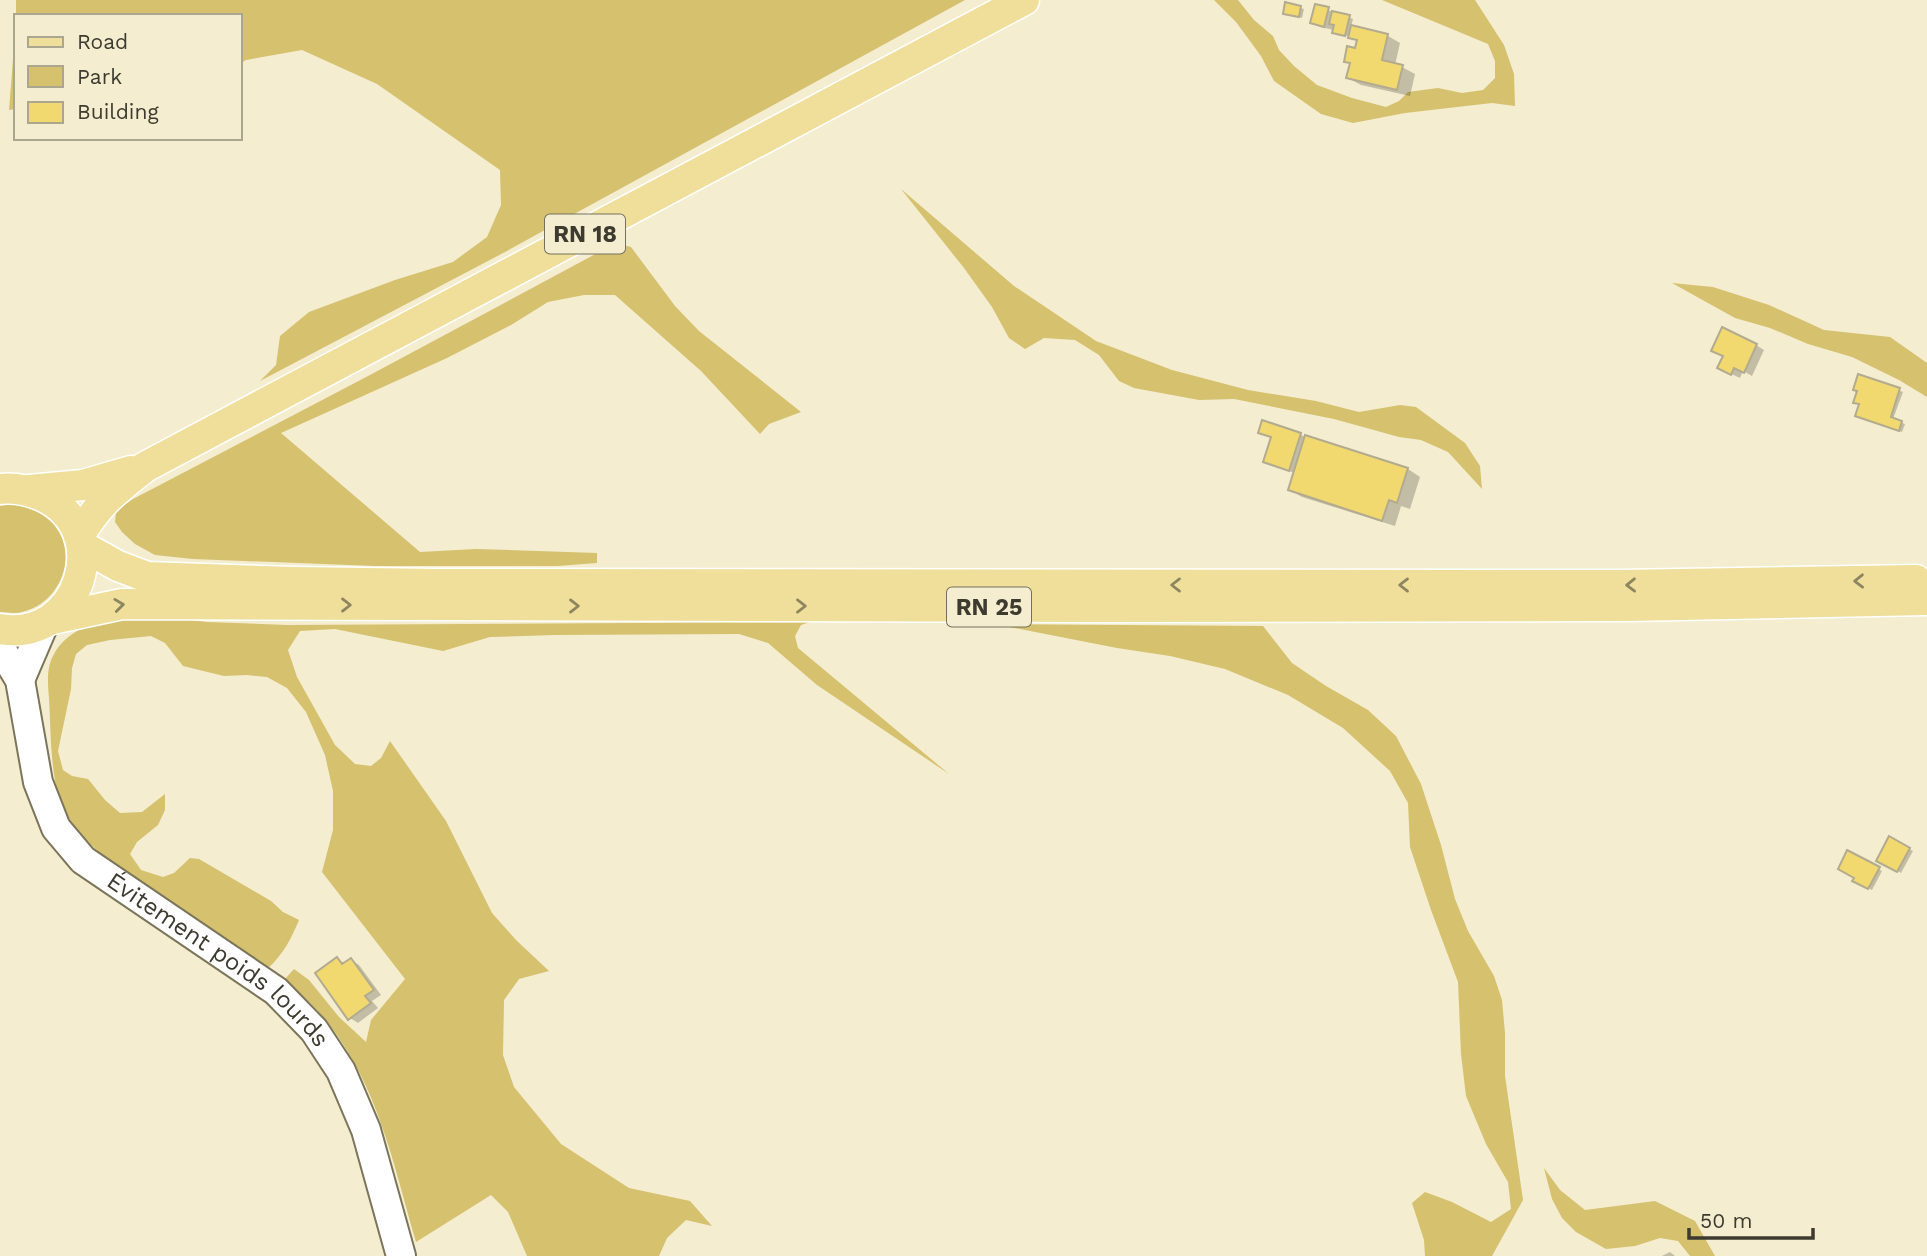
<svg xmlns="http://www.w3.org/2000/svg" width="1927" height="1256" font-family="'Work Sans',sans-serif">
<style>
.green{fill:#d5c16e}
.shadow{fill:#0003}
.building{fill:#f2d96f;stroke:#b2ab8f;stroke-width:2}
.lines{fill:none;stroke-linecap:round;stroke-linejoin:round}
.secondary-casing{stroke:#7b755b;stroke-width:32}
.primary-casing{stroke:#fff;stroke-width:33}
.secondary{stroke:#fff;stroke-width:28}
.primary{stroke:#efdf9a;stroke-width:30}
.oneway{stroke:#8d855f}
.labels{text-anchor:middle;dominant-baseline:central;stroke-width:7;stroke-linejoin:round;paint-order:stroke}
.shield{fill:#f4edd0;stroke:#74705f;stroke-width:2}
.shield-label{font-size:23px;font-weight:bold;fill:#3d3b2f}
.street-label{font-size:24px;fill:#3d3b2f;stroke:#f4edd0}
</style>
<rect width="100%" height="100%" fill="#f4edd0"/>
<g class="green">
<path d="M16,0H965L505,252L260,381L276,365L280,336L309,312L395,280L453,262L487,237L501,205L500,170L377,84L302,50L246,60L240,64V16H16Z"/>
<path d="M1214,0H1238L1254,20L1273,36L1279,50L1294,66L1317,85L1352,98L1386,107L1399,101L1408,92L1438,88L1462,93L1483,90L1495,78V61L1488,44L1382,0H1475L1504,45L1514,74L1515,106L1492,103L1405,113L1353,123L1321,114L1274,81L1261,56L1236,22Z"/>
<path d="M16,20V109L9,110L16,21Z"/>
<path d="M901,189L1014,286L1096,341L1172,370L1248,390L1316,401L1359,412L1400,405L1416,407L1465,443L1480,466L1482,489L1448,452L1421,440L1399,437L1334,419L1234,399L1199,400L1134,388L1119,381L1099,355L1075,340L1044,338L1025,349L1009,338L992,307L964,268Z"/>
<path d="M616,243L631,247L675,306L699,331L801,412L769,424L760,434L701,371L615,295H584L548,302L511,325L447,358L281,433L420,552L476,549L597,553V563L557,566H375L193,559L155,555L135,544L122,532L115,522L116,511L133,499L370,375Z"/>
<path d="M1672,283L1713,287L1769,305L1824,330L1890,337L1927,363V397L1899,380L1852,357L1808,344L1770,328L1735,318Z"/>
<path d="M13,504C24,506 34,508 43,515C83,542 66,602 22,612C15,614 7,612 0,612V506Z"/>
<path d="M134,613L207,622L287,625L810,622L801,625L795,636L798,648L949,774L817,685L768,643L739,634L554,635L490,637L443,651L335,629L300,631L288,650L297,677L335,745L355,764L371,766L381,758L390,741L446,821L492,913L517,941L549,971L519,979L504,1000L503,1055L514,1087L561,1144L629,1188L690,1201L712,1226L686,1220L667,1238L659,1256H527L508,1212L491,1195L416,1242C394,1166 378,1085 327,1022C315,1006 299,993 285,979L294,969L309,980L339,1017L366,1042L371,1020L405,979L322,872L333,830V791L325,755L306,712L287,688L267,677L247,675L224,676L183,666L165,643L151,636L110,640L87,645L76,654L72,668L71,689L58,751L63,770L72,776L88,779L105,800L120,813L142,812L165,794V810L158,825L137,842L130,854L141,870L163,877L174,873L190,858L199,859L271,901L283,912L299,920C291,939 283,955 267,969C238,949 208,929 179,909C145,885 74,844 61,804C50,773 51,731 49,698C48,685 46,669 53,656C67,627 105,618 134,613Z"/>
<path d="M994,624L1263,626L1292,663L1326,686L1368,710L1396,736L1421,784L1441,845L1455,899L1468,931L1494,976L1502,1000L1505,1033V1076L1523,1200L1492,1256H1425L1424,1240L1412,1203L1425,1192L1452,1202L1491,1222L1511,1209L1508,1182L1486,1144L1466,1096L1461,1054L1458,982L1431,910L1410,847L1408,803L1390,771L1343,728L1288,695L1225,669L1170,656L1117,648Z"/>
<path d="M1544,1168L1560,1190L1585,1210L1655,1201L1695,1221L1715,1256H1690L1678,1241L1660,1238L1635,1246L1606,1249L1576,1232L1562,1218L1552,1199Z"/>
</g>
<g class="shadow">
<path d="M1286,4L1304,9L1302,18L1285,13Z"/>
<path d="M1316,6L1353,19L1351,27L1388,36L1400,43L1395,65L1402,67L1415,74L1410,96L1361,85L1348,78L1351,64L1346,61L1357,50L1358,42L1349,36L1337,35L1334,33V30L1320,27L1312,22Z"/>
<path d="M1756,345L1764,350L1752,376L1743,371L1740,378L1727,372Z"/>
<path d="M1860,376L1903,392L1893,419L1905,424L1902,432L1861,417Z"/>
<path d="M1260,432L1300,434L1306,438L1408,469L1420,477L1410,509L1401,506L1395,526L1302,497L1290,490L1295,473L1273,466L1265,461L1272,438Z"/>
<path d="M1890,839L1913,851L1901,873L1878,860Z"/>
<path d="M1848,853L1882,871L1872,890L1854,880L1856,877Z"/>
<path d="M337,959L346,964L351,960L359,965L381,995L372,1001L378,1008L358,1023L350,1018Z"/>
<path d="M1670,1252L1675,1256H1662Z"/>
</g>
<g class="building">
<path d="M1285,2L1301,6L1299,17L1283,14Z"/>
<path d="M1315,4L1329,7L1324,27L1310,23Z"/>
<path d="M1332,11L1350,15L1345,36L1332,33L1334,25L1329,24Z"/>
<path d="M1351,25L1388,34L1382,60L1403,65L1397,90L1346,78L1350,63L1344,62L1347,46L1355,48L1357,40L1348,38Z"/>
<path d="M1722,327L1757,344L1744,373L1734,368L1731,375L1717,368L1723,356L1711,351Z"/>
<path d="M1858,374L1900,388L1891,417L1902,421L1899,431L1855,416L1859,404L1853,403L1857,391L1853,390Z"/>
<path d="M1262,420L1301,433L1289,471L1263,462L1271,437L1258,433Z"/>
<path d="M1305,435L1408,468L1397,503L1389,500L1382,521L1288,490Z"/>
<path d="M1889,836L1910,848L1897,872L1876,861Z"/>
<path d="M1847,850L1880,867L1868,889L1852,881L1854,878L1838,869Z"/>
<path d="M337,957L342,964L351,958L374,990L365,996L371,1003L348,1020L315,973Z"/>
</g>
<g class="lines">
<defs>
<g id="secondary">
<path id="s1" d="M0,647L20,680L38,782L56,828L83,860L276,991L314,1030L341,1071L366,1130L401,1256"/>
<path d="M20,680L44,624"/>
</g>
<g id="primary">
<path d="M0,489C15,487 28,490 42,496C116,529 80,643 0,629"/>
<path d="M29,490L83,485L131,471"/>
<path d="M79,536C99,502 115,491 145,467L1024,0"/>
<path d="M82,546L118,566L147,577L294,582L437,584L1621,585L1916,580"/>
<path d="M52,619L122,604L1098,607L1629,606L1927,600"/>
</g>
</defs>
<use href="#secondary" class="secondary-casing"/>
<use href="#primary" class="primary-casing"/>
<use href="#secondary" class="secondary"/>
<use href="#primary" class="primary"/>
</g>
<defs><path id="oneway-chevron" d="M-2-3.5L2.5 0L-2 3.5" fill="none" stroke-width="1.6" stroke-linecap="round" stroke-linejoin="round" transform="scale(1.75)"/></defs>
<g class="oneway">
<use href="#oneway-chevron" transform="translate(1859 581) rotate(179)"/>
<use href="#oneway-chevron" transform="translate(1176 585) rotate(180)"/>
<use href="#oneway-chevron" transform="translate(1404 585) rotate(180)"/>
<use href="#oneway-chevron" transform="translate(1631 585) rotate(179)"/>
<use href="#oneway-chevron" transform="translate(119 605) rotate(-7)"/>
<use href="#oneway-chevron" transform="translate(346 605)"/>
<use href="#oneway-chevron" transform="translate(574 606)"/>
<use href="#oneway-chevron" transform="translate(801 606)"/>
</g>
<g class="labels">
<g class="shield">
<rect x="545" y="214.5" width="80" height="39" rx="5"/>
<rect x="947" y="587.5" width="84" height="39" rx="5"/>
</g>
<g class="shield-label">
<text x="585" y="234">RN 18</text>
<text x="989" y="607">RN 25</text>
</g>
<g class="street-label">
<text stroke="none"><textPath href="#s1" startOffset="402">Évitement poids lourds</textPath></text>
</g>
</g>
<rect x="14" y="14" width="228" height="126" fill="#f4edd0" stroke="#aba690" stroke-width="2"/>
<rect x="28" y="37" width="35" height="10" fill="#efdf9a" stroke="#aba690" stroke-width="2"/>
<text x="77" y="49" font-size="21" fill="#3d3b2f">Road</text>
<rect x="28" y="66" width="35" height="21" fill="#d5c16e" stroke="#aba690" stroke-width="2"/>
<text x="77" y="84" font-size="21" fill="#3d3b2f">Park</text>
<rect x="28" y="102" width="35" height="21" fill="#f2d96f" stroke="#aba690" stroke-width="2"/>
<text x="77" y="119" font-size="21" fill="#3d3b2f">Building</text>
<path d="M1689 1228v10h124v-10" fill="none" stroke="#3d3b2f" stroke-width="3.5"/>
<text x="1700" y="1228" font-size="21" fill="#3d3b2f" stroke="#f4edd0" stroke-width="5" paint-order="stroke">50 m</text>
</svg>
